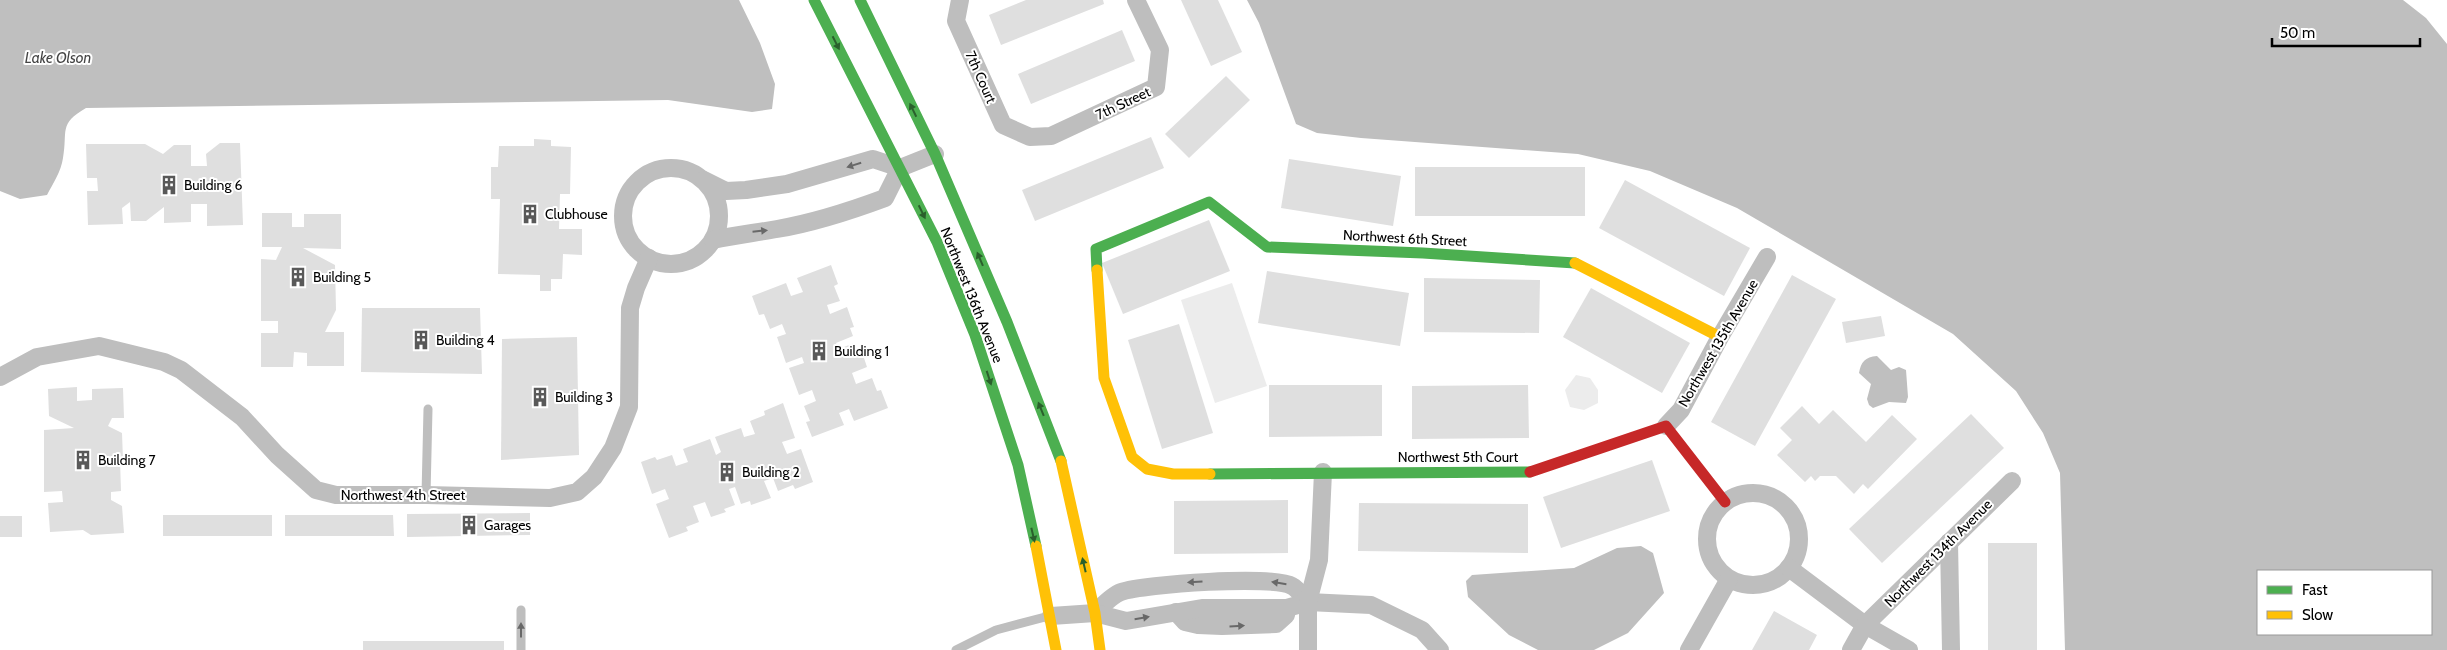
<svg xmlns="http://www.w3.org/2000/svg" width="2447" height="650" font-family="Cabin,sans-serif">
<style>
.green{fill:#ececec}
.water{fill:#bfbfbf;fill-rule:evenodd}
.building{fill:#dfdfdf}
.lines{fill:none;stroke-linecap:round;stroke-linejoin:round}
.lane{stroke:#bebebe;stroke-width:9}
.street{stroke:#bebebe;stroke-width:18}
.fast{stroke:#4caf50;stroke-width:11}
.slow{stroke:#ffc107;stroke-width:11}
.jam{stroke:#c62828;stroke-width:11}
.oneway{fill:#2a602c}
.oneway2{fill:#686868}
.labels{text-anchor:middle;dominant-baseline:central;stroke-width:4;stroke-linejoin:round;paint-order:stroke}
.street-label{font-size:14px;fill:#000;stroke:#fff}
.poi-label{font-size:14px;fill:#000;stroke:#fff;text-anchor:start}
.water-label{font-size:15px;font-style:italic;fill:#444;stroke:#fff}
</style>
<rect width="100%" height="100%" fill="#fff"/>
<g class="green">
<path d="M1232,283L1267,386L1215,403L1181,300Z"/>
<path d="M1576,375L1590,378L1598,390V403L1584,410L1570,407L1565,390Z"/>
</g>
<g class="water">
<path d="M0,0H739L760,43L775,84L772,109L752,112L668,100L86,108C58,124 68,131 63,158C61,172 53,183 47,195L20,199L0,191Z"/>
<path d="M1247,0H2403L2426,18L2447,44V650H2065L2060,473L2043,433L2016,391L1953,334L1737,208L1650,171L1578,154L1361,138L1317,133L1296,124L1259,23ZM2258,571H2431V634H2258Z"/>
<path d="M1877,356L1891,370L1899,367L1906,370L1908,397L1906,403L1889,402L1873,408L1869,405L1867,399L1871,384L1859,373C1861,362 1865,357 1877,356Z"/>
<path d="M1641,546L1653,553L1664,593L1628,633L1594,650H1538L1509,635L1468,597L1466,581L1472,575L1574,568L1617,548Z"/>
</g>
<g class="building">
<path d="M1026,0H1103L1104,4L1001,45L989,15Z"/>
<path d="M1181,0H1218L1242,52L1211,66Z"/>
<path d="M1122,30L1135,61L1031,104L1018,74Z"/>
<path d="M1226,76L1250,100L1189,158L1165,134Z"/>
<path d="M1151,137L1164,168L1035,221L1022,190Z"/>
<path d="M534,139L551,140V146L571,147L570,194H560L559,229H582V255L563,254L562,279H551V291H540V275L498,274L500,199H491V167H498L499,146H534Z"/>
<path d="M220,143H240L243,225L207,226V204H191V222L164,223V207L146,221H131L130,202L122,208L123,224L88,225L87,191H98L97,178H87L86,144H145L163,154L174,145H191V166H207L206,154Z"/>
<path d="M1289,159L1401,176L1393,226L1281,208Z"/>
<rect x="1415" y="167" width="170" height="49"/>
<path d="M1625,180L1750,248L1724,296L1599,228Z"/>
<path d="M262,213H292V227H304V214H341V249L303,248L335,265L336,310L325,332H344V366H307V353L294,352L293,367H261V333H278V321H261V259L276,260L282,247H262Z"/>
<path d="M1209,220L1230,271L1123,314L1102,263Z"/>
<path d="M831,265L838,284L834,286L840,301L827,305L830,314L847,307L854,327L850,328L853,336L836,343L839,349L854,343L858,353L862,352L867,367L852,373L856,384L872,378L877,391L881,390L888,408L854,421L849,409L839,413L844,425L812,437L806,422L810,421L804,406L816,401L812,390L799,395L789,368L804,363L802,357L786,363L777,337L786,334L782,324L770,329L764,314L759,315L752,296L786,283L791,296L803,292L797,278Z"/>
<path d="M1267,271L1409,293L1400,346L1258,323Z"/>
<path d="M1792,275L1836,299L1755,446L1711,422Z"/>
<path d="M1424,278L1540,280L1539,333L1424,332Z"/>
<path d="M1591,288L1690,343L1662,393L1563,337Z"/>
<path d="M362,308H480L482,374L361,372Z"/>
<path d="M1881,316L1885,336L1846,343L1842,322Z"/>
<path d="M1179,324L1213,433L1162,449L1128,340Z"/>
<path d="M577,337L579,455L501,460L502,339Z"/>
<path d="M1269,385H1382V436L1269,437Z"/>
<path d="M1528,385L1529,438L1412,439V386Z"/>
<path d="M77,387V401L92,400V389L123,388L124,418H112L108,426L122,433L123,460H120L121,491L111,492V500L122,506L124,533L91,535L83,530L50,532L48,503L63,502L62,491L44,492V430L74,428L49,416L48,389Z"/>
<path d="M783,403L795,438L782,442L787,454L801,449L813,482L795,489L793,485L778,491L773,478L764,481L771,498L751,505L750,501L741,504L735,487L729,489L735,505L724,509L726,512L711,517L705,502L693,506L699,522L686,527L688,531L669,538L656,504L669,499L665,489L652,494L641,462L655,457L657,460L672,455L676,466L688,462L683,449L710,439L716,455L721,452L715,437L741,428L744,437L755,434L750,421L765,415L764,411Z"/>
<path d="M1802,406L1819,424L1833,410L1866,442L1892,415L1917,439L1868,489L1863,484L1854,494L1836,476H1820L1815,481L1811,476L1805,482L1777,455L1792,440L1780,428Z"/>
<path d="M1971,414L2004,448L1882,563L1849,529Z"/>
<path d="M1652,460L1670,511L1561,548L1543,497Z"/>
<path d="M1288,500V553L1174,554V501Z"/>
<path d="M1359,503L1528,504V553L1358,551Z"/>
<path d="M530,513V535L407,537V514Z"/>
<rect x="163" y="515" width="109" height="21"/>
<path d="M285,515H393L394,536H285Z"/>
<rect x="0" y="516" width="22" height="21"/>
<rect x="1988" y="543" width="49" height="107"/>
<path d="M1774,611L1817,635L1809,650H1752Z"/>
<rect x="363" y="641" width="141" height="9"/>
</g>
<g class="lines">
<g class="lane">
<path d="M426,495L428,409"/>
<path d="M521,610V650"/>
<path d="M956,650L996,630L1049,616"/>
</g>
<g class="street">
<path d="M960,0L956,21L1003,125L1030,137L1051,136L1156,87L1160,50L1136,0"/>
<circle cx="671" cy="216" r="48"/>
<path d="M704,180L726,191L746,190L787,184L873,159L900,168"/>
<path d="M713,240C734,235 755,233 777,229C813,223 850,211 885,198L900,168L935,154"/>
<path d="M0,377L37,357L99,346L164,362L181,370L242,417L277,455L316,490L336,495H426L550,498L577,492L594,477L613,448L629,407L630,308L636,288L649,258"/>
<path d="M1666,426L1681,410L1720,337L1767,257"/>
<circle cx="1753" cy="539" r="46"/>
<path d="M1949,542L1951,650"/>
<path d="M1789,568L1865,625L1909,650"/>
<path d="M1176,612L1185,622L1198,625L1222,626L1276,624L1286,615L1287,608"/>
<path d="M1095,613C1102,606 1112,595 1121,592C1144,584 1274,575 1292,586C1298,589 1303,597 1308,602"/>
<path d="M1051,616L1095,613L1126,621L1202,608H1287L1308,602L1371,605L1422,630L1440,650"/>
<path d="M1308,650V602L1319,560L1323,472"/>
<path d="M1689,650L1729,579"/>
<path d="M1851,650L1865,625L2012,481"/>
</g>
<g class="fast">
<path d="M814,0L937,242L975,335L1018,465L1036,546"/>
<path d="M860,0L935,154L1007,322L1061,461"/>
<path d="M1097,270L1096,249L1209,202L1267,247L1423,253L1575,263"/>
<path d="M1210,474L1530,472"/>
</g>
<g class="slow">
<path d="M1575,263L1720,337"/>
<path d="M1097,270L1104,378L1132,457L1147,469L1173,474H1210"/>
<path d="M1061,461L1095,613L1100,650"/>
<path d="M1036,546L1056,650"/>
</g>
<path class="jam" d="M1530,472L1666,426L1725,502"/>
</g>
<defs><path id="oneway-solid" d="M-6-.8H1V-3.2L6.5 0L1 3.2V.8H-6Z" transform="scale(1.25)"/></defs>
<g class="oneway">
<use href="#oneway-solid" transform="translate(836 43) rotate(63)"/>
<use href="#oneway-solid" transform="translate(913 110) rotate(-116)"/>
<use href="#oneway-solid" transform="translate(922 212) rotate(64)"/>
<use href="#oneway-solid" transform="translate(980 259) rotate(-113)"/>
<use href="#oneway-solid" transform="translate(989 378) rotate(72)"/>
<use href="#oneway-solid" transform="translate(1041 409) rotate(-112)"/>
<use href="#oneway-solid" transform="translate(1033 535) rotate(77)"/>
<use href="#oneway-solid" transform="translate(1084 565) rotate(-103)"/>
</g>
<g class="oneway2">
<use href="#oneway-solid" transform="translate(854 165) rotate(163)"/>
<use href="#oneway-solid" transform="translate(760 231) rotate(-6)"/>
<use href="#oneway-solid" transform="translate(1195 582) rotate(177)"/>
<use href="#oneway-solid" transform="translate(1279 583) rotate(-171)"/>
<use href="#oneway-solid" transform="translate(1142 618) rotate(-10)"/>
<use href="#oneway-solid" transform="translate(1237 626) rotate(-3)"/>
<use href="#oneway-solid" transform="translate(521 630) rotate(-90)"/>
</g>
<defs>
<symbol id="building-bare" viewBox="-9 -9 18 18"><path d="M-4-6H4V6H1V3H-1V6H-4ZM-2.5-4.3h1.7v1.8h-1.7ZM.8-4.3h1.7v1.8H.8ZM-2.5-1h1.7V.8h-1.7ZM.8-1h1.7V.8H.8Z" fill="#595959" stroke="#fff" stroke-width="2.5" paint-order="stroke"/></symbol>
</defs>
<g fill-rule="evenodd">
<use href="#building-bare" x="155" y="171" width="28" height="28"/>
<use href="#building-bare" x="516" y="200" width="28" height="28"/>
<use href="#building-bare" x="284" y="263" width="28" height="28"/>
<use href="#building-bare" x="407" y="326" width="28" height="28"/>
<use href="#building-bare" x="805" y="337" width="28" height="28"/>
<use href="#building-bare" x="526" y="383" width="28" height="28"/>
<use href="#building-bare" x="69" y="446" width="28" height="28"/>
<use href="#building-bare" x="713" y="458" width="28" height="28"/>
<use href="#building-bare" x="455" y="511" width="28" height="28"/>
</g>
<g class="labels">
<g class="street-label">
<text transform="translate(981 77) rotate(66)">7th Court</text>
<text transform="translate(1123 103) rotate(-25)">7th Street</text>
<text transform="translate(1405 238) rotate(3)">Northwest 6th Street</text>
<text transform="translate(972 295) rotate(68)">Northwest 136th Avenue</text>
<text transform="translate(1718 343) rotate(-60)">Northwest 135th Avenue</text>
<text x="1458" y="457">Northwest 5th Court</text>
<text x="403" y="495">Northwest 4th Street</text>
<text transform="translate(1938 553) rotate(-45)">Northwest 134th Avenue</text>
</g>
<g class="poi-label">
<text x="184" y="185">Building 6</text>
<text x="545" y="214">Clubhouse</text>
<text x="313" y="277">Building 5</text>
<text x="436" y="340">Building 4</text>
<text x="834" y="351">Building 1</text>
<text x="555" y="397">Building 3</text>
<text x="98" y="460">Building 7</text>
<text x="742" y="472">Building 2</text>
<text x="484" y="525">Garages</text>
</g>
<g class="water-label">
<text x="58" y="58">Lake Olson</text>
</g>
</g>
<rect x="2257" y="570" width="175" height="65" fill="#ffffff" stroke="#999999"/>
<rect x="2267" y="586" width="25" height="8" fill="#4caf50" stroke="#999999"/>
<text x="2302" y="595" font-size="15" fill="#000000">Fast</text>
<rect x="2267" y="611" width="25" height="8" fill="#ffc107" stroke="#999999"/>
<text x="2302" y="620" font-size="15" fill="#000000">Slow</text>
<path d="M2272 38v8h148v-8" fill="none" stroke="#000000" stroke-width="2.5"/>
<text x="2280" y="38" font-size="15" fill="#000000" stroke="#ffffff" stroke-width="4" paint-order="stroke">50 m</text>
</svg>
